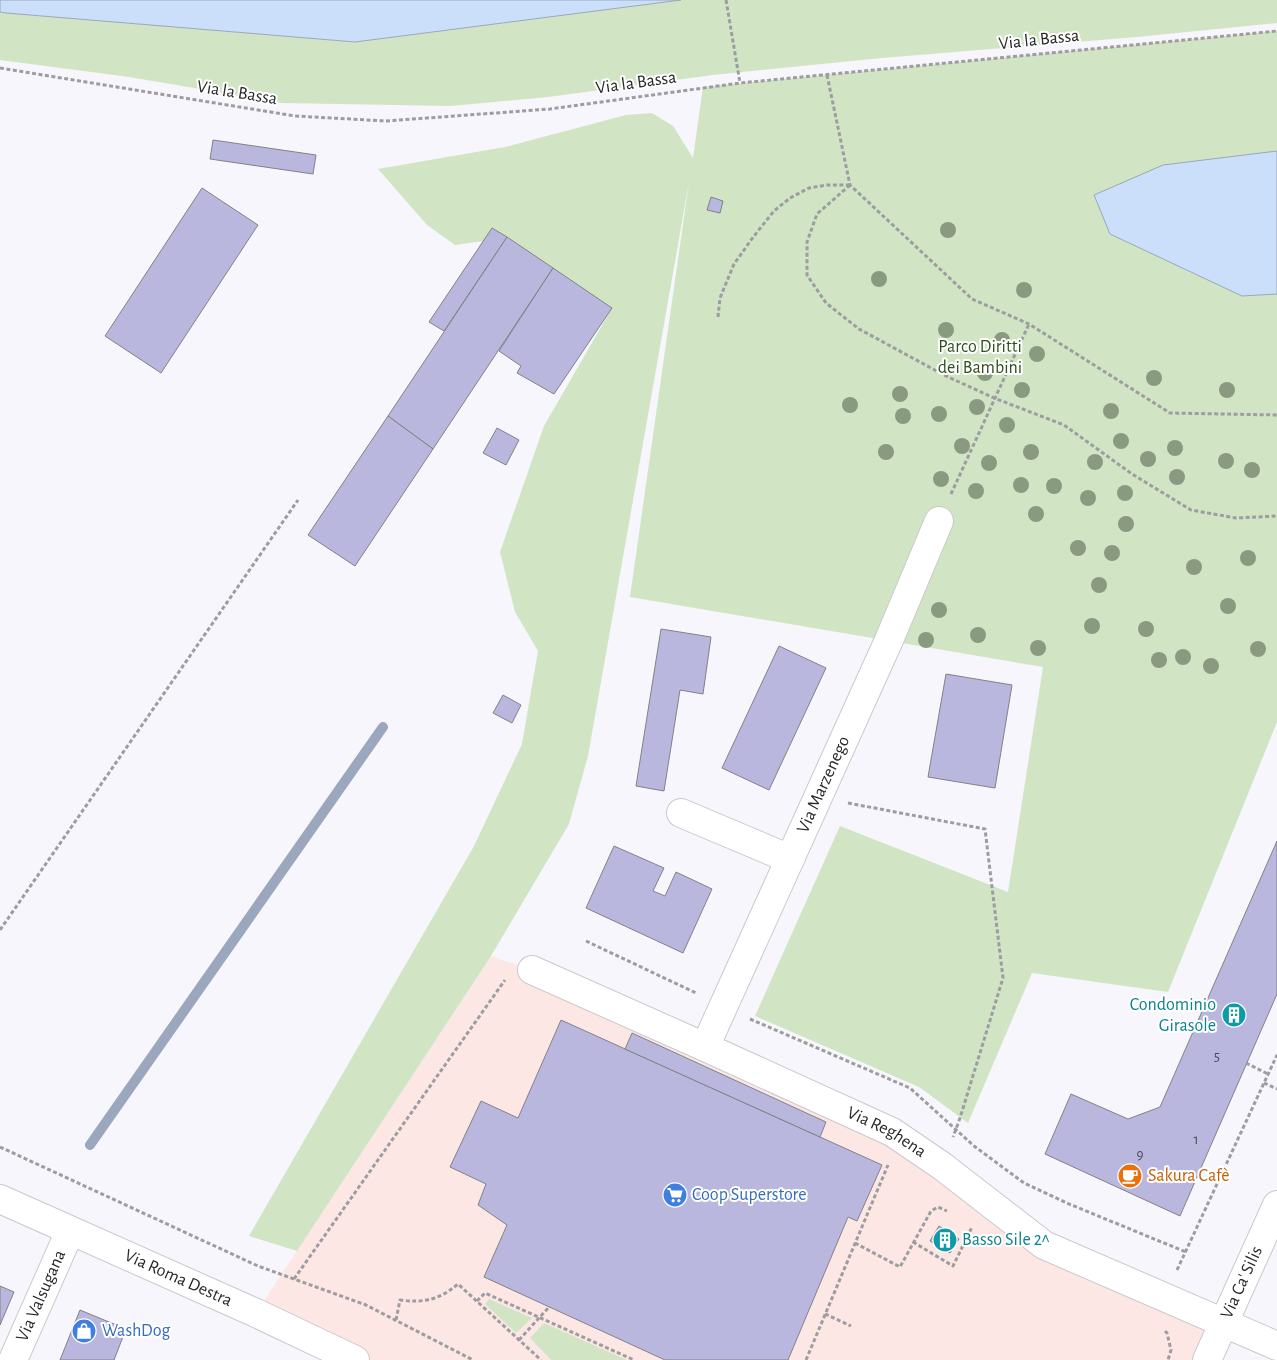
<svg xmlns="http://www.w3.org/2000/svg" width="1277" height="1360" font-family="'Alegreya Sans',sans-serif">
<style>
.commercial{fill:#fde7e4}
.green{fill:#d1e5c5}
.water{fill:#cbdefa;stroke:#9aa7bc}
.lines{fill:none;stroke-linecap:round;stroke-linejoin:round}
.stream{stroke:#9aa7bc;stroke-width:10}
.building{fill:#bab7de;stroke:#828187}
.minor-casing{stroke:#c9c9ce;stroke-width:30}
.path{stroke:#9d9da1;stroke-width:3;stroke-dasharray:4 2.5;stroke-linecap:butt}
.minor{stroke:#fff;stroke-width:28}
.tree{fill:#8a9a81}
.labels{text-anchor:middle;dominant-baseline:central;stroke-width:4;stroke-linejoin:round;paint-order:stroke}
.number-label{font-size:15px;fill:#4c4c57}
.street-label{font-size:18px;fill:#28282a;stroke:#fff}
.park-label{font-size:18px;fill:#314f1c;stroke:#fff}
.culture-label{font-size:18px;fill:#0d838f;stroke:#fff;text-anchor:end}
.food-label{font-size:18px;fill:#c56008;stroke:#fff;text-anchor:start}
.shop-label{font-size:18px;fill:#366cbe;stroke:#fff;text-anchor:start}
</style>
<rect width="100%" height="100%" fill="#f6f6fc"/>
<path class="commercial" d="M491,956L532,970L892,1132L1044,1245L1225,1323L1207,1360H355L256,1313Z"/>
<g class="green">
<path d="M681,0H1277V23L1137,37L882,58L713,75L548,97L451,106L282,103L129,77L0,60V12L355,42Z"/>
<path d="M1277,31V722L1168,992L1032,973L968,1123L919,1087L755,1016L840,826L1008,892L1043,667L630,597L689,182L588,756L569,824L491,956L297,1251L249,1236L474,846L522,744L538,651L515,612L500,552L544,426L612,308L493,228L484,241L455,245L427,225L378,169L505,147L626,115L652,113L673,126L693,158L703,87Z"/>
<path d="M489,1299L532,1318L516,1333L485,1304Z"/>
<path d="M544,1323L627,1360H551L530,1338Z"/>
</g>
<g class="water">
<path d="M0,0H681L355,42L6,13L0,12Z"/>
<path d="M1277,151V294L1242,296L1110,234L1094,195L1163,165Z"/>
</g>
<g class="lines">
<path class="stream" d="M90,1145L383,727"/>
</g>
<g class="building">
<path d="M213,140L316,155L313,174L210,159Z"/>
<path d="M202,188L258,225L161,373L105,336Z"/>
<path d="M711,197L723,201L720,213L707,210Z"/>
<path d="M492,228L507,237L444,331L429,322Z"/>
<path d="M507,237L553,268L433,449L388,416Z"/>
<path d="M553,268L612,308L554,394L517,373L521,366L499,351Z"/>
<path d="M388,416L433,449L355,566L308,535Z"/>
<path d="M497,428L519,440L506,465L483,453Z"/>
<path d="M661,629L711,637L703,694L680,690L664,791L636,786Z"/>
<path d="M779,646L826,668L769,790L722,768Z"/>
<path d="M946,674L1012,685L995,788L928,777Z"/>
<path d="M503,695L521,705L512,723L493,713Z"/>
<path d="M1277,841V994L1180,1216L1045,1154L1071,1094L1128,1119L1160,1107Z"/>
<path d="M614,846L664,868L653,891L665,896L676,872L712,889L683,953L586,908Z"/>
<path d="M561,1020L882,1165L857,1221L848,1217L788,1360H665L484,1277L507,1225L478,1205L486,1184L450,1167L481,1101L518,1118Z"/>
<path d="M632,1033L826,1122L820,1137L625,1049Z"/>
<path d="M939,1226L959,1239L950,1253L930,1241Z"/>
<path d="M0,1286L14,1292L0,1325Z"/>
<path d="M80,1310L126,1329L114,1360H60Z"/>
</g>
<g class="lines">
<defs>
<g id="minor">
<path d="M681,813L790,859"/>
<path id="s1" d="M532,970L705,1047L892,1132L942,1166L1044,1245L1277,1346"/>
<path id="s2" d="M705,1047L889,640L939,521"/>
<path id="s3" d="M0,1199L256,1313L355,1360"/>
<path id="s4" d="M13,1360L70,1231"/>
<path id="s5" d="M1207,1360L1277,1205"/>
</g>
</defs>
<use href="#minor" class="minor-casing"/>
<g class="path">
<path d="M726,0L740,83"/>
<path d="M0,68L295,116L386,121L550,109L740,83L1277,31"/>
<path d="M827,75L850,185L972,299L1029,324L1170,413L1277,415"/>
<path d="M850,185L817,214L807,242V275L826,303L859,329L944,375L994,398L1064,425L1132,474L1191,510L1236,518L1277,516"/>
<path d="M718,317L720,298L734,264L754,236L774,211L790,198L809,188L827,185H849"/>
<path d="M951,494L1029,324"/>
<path d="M848,803L985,829L1003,978L960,1118L953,1137"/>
<path d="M0,930L298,500"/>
<path d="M586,941L696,993"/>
<path d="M750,1019L910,1088L974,1146L1024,1183L1069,1204L1186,1252"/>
<path d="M1246,1063L1268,1074"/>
<path d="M1264,1083L1277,1089"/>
<path d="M0,1147L258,1266L366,1305L473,1360"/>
<path d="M913,1242L953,1266L972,1227"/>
<path d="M855,1243L900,1267L931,1211L938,1207L947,1211"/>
<path d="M1177,1270L1277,1055"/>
<path d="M294,1279L505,980"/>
<path d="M477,1301L485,1293L634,1360"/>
<path d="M825,1314L851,1326"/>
<path d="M396,1320L400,1300C424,1303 439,1300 458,1284L541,1360"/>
<path d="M1165,1331L1167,1333L1171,1350L1168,1360"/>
<path d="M519,1340L549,1307"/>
<path d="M806,1360L888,1165"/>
</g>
<use href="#minor" class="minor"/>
</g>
<g class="tree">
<circle cx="948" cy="230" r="8"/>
<circle cx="879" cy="279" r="8"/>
<circle cx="1024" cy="290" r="8"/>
<circle cx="946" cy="330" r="8"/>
<circle cx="1002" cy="340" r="8"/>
<circle cx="1037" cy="354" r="8"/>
<circle cx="985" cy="373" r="8"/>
<circle cx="1154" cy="378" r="8"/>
<circle cx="1022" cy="390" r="8"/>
<circle cx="1227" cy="390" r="8"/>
<circle cx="900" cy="394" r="8"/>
<circle cx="850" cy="405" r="8"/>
<circle cx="977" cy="407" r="8"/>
<circle cx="1111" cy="411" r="8"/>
<circle cx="939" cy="414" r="8"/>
<circle cx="903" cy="416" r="8"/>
<circle cx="1007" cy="425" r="8"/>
<circle cx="1121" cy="441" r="8"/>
<circle cx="962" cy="446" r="8"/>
<circle cx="1175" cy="448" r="8"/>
<circle cx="886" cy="452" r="8"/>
<circle cx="1031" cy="452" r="8"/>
<circle cx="1148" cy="459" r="8"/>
<circle cx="1226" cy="461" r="8"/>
<circle cx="1095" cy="462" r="8"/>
<circle cx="989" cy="463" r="8"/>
<circle cx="1252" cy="470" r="8"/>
<circle cx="1177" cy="477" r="8"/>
<circle cx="941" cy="479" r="8"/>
<circle cx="1021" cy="485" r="8"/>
<circle cx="1054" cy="486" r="8"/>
<circle cx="976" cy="491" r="8"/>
<circle cx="1125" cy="493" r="8"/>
<circle cx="1088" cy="498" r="8"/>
<circle cx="1036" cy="514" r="8"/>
<circle cx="1126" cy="524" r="8"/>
<circle cx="1078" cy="548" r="8"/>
<circle cx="1112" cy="553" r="8"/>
<circle cx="1248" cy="558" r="8"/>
<circle cx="1194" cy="567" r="8"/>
<circle cx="1099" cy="585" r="8"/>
<circle cx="1228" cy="606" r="8"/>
<circle cx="939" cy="610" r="8"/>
<circle cx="1092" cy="626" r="8"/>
<circle cx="1146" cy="629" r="8"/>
<circle cx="978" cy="635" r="8"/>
<circle cx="926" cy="640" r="8"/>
<circle cx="1038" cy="648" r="8"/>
<circle cx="1258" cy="649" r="8"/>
<circle cx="1183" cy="657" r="8"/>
<circle cx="1159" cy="660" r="8"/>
<circle cx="1211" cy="666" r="8"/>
</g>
<defs>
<symbol id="building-disc" viewBox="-11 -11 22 22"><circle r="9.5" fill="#0f9aa8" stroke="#fff"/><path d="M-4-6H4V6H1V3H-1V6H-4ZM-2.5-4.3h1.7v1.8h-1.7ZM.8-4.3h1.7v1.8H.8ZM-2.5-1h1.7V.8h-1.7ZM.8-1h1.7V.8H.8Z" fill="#fff"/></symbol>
<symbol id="cafe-disc" viewBox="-11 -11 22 22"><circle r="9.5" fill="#e8710a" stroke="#fff"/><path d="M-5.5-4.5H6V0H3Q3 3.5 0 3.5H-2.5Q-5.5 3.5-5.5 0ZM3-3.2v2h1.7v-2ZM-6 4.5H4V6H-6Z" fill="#fff"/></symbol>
<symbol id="supermarket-disc" viewBox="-11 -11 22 22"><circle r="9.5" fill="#3f7fe0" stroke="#fff"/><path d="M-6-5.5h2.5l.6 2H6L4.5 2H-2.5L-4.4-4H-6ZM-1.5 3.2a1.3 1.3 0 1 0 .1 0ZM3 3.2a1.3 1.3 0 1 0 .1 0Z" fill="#fff"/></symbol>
<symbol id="shop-disc" viewBox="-11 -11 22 22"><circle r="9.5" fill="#3f7fe0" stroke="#fff"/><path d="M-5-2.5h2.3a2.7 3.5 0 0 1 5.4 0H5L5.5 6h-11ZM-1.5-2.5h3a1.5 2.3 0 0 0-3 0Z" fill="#fff"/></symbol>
</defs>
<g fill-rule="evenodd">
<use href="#building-disc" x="1220" y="1001" width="28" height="28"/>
<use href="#cafe-disc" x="1116" y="1162" width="28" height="28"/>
<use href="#supermarket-disc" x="661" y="1181" width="28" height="28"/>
<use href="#building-disc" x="931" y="1226" width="28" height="28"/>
<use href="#shop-disc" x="70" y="1317" width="28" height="28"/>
</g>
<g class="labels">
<g class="number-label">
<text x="1217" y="1056">5</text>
<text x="1196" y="1139">1</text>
<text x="1140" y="1154">9</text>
</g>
<g class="street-label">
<text transform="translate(1039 40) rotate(-6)">Via la Bassa</text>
<text transform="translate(636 83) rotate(-8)">Via la Bassa</text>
<text transform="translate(237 93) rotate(9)">Via la Bassa</text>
<text stroke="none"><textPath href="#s2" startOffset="288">Via Marzenego</textPath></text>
<text stroke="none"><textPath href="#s1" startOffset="390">Via Reghena</textPath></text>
<text stroke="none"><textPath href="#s3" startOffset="195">Via Roma Destra</textPath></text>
<text stroke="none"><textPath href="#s5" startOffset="85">Via Ca' Silis</textPath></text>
<text stroke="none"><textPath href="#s4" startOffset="70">Via Valsugana</textPath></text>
</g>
<g class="park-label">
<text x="980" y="347">Parco Diritti<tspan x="980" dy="21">dei Bambini</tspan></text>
</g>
<g class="culture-label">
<text x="1216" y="1005">Condominio<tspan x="1216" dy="21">Girasole</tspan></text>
<text x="962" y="1240" text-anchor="start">Basso Sile 2^</text>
</g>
<g class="food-label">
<text x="1148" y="1176">Sakura Cafè</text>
</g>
<g class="shop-label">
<text x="692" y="1195">Coop Superstore</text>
<text x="102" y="1331">WashDog</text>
</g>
</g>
</svg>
